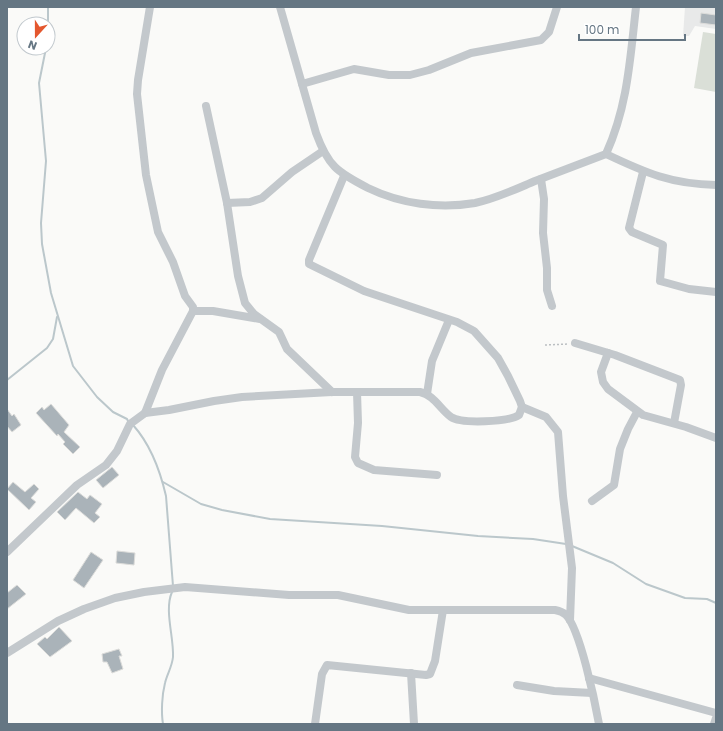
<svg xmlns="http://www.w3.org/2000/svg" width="723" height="731" font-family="Poppins,sans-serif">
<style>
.built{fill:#e8e9e9}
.green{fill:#dadfd7}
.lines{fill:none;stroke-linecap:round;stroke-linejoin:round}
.stream{stroke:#bbc7cb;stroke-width:2}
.building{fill:#aab3b9;stroke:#dcdcda}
.path{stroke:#bbbfc2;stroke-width:1.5;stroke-dasharray:2 2;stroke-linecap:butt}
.minor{stroke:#c3c8cc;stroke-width:8}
</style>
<rect width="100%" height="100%" fill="#fafaf8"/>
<path class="built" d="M685,7H716V29L695,26L689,36H683Z"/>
<path class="green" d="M703,32L716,34V92L694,88Z"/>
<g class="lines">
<g class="stream">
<path d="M48,24V7"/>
<path d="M46,48L39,83L46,161L41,223L42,244L51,293L73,366L97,397L113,412L127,419L129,423"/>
<path d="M7,380L47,348L53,339L57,317"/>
<path d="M133,425C151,445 160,470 166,496L173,586"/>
<path d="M163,482L201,504L222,510L270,519L382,526L478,536L533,539L566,544"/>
<path d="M572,546L613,563L646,584L685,598L707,599L716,603"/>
<path d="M163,724C161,712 162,695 165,683C167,674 172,667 173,657C174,637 164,610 172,592"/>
</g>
</g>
<g class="building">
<path d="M701,13L716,15V25L700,23Z"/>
<path d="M51,404L69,425L64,432L80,447L73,454L63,444L65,442L58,434L57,436L36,413L42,407L44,410Z"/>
<path d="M7,409L12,416L14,414L21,425L12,432L7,426Z"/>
<path d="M112,467L119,475L103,488L96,480Z"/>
<path d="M13,482L25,492L34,484L39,489L31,498L36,502L29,510L7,489Z"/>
<path d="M78,492L87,499L90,495L102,504L95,513L100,517L94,523L76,508L65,520L57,512Z"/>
<path d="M117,551L135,553L134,565L116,563Z"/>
<path d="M91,552L103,560L84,588L73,580Z"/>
<path d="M17,585L26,594L7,609V593Z"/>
<path d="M59,627L72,641L50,657L37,644L45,637L47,639Z"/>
<path d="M119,649L122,656H119L123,669L112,673L107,662H103L102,654Z"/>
</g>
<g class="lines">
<path class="path" d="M545,345L569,344"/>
<g class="minor">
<path d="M280,7L316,133C328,166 337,172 368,188C401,204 439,209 475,203C495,199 516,189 535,181C559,172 582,163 606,154C628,105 630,59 636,7"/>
<path d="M302,84L354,69L389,75H410L429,70L471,53L541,40L549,32L557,7"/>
<path d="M206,106L227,203L238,276L245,303L254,314L279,332L287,349L332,392"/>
<path d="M606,154C646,173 671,184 716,185"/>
<path d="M643,172L629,228L632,232L663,245L660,281L689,289L716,292"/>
<path d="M541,179L544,199L543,233L547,268V290L552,306"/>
<path d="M227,203L250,202L262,198L292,172L323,151"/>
<path d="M193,311H213L260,319"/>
<path d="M575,343L615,355L680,380L681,385L674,423"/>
<path d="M608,353L601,372L603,382L608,389L643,415L686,427L716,438"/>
<path d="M357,392L358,423L355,457L358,463L374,470L437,475"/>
<path d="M427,394L432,361L449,320"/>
<path d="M522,407L546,417L558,432L563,496L572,568L570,620"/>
<path d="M145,413L162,370L193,311V307L185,296L173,262L158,232L146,175L137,94L138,80L150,7"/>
<path d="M592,501L614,485L620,449L628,429L637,412"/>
<path d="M7,552L77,485L106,465L117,451L130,424L145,413L169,410L214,401L242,397L332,392H420C434,395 440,409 451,417C461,424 509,422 519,415L522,407L520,401L508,376L498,358L474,331L457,322L364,291L309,264V260L344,176"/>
<path d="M7,653L58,621L84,609L115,598L144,592L185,587L289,595H338L409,610H555C560,611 563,612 566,615C580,629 595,702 599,724"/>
<path d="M411,673L414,724"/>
<path d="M589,678L716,713"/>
<path d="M517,685L554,691L592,693"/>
<path d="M315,724L322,674L327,665L426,675L430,674L435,661L443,610"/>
<path d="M714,724L716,718"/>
</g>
</g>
<rect width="723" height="731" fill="none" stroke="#657683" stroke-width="16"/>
<g transform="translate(36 36) rotate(201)"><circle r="19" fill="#ffffff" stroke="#c1c8cd"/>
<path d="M0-3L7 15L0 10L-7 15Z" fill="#e4572e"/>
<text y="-6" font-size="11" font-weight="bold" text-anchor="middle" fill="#657683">N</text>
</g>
<path d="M579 34v6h106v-6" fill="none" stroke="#657683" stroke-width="2"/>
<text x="585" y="34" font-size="12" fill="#657683" stroke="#ffffff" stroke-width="3" paint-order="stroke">100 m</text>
</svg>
